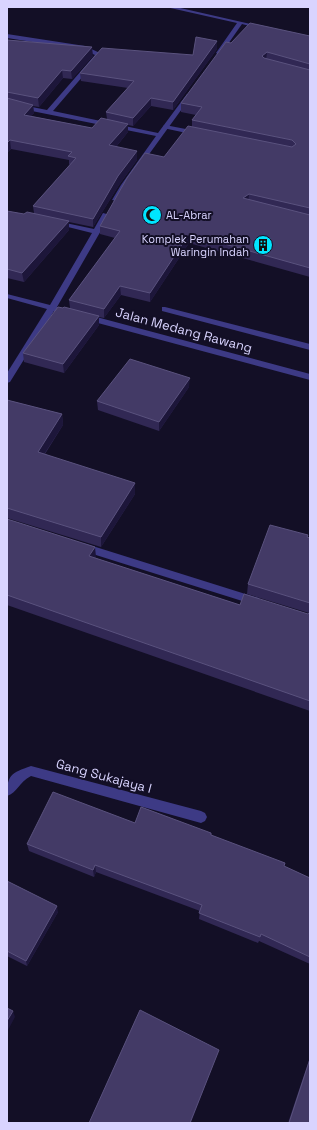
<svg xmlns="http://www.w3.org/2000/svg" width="317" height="1130" font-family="'Space Grotesk',sans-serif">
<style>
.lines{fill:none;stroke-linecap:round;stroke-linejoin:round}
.lane{fill:#3d3a85;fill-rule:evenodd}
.street{fill:#3d3a85;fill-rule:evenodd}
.wall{fill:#312854}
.shaded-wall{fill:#1d163a}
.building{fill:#433a66;stroke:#5a527e}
.labels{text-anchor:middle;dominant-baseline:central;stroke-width:4;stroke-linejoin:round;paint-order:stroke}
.far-poi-label{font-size:11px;fill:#d9d4ff;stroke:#130f26;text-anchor:start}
.street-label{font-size:13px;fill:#d9d4ff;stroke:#130f26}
</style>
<rect width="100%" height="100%" fill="#130f26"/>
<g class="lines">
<g class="lane">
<path d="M165,125L196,131L199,133L196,135L163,128V126Z"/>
<path d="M162,307H165L310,344V350L162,311Z"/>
</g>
<g class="street">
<path d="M166,7H176L264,27L261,29L242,24L221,54L219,55L216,53L237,23Z"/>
<path d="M7,34L85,46L102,54L53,111L158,133L187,94L192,95L126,186L117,201L112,200L121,185L156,136L7,106V102L47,110L95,55L84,50L7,38Z"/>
<path d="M103,213L110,215L57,307L63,310L59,312L54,311L10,382L7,383V373L47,309L7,298V294L50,305L92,233L52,223L56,221L94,229Z"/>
<path d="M83,315H89L310,374V380L83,319Z"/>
<path d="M83,543L255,597L259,598L260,601L259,604L255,605L80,550L78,547Z"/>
<path d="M31,766L201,811L205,813L207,817L205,821L201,823L31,776C19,782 17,793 7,796C7,775 11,773 31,766Z"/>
</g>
</g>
<g class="wall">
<path d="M310,36V277L189,243L150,302L121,295L104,318L99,317V325L64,373L24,362L23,353L63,308H70L69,300L115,238L100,234V226L192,127V120L196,115L181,112V103L231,43Z"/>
<path d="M7,40L93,56L72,79L63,78L39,107L33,106L34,113L31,116L92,128L107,119L106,112L128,88L81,81L80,73L193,55L217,41V49L173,110L151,106L133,126L128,125V132L116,147L137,160L119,185L93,227L69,222V230L24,282L7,278V211L24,214L34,213L33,206L70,165L69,164V160L11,149L7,153Z"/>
<path d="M189,387L159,431L98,410L97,401Z"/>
<path d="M7,400L62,414L63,425L45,454L135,494L101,547L7,518Z"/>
<path d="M7,519L96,557L95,558L240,605L308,614L309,613L247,594L248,584L308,535V537L310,538V711L7,605Z"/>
<path d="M135,823L211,835L310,878V964L259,941L258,943L199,919L200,911L96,872L94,877L29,851L27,844Z"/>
<path d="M7,881L58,912L27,966L7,956Z"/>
<path d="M310,1057V1123H288Z"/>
</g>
<g class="shaded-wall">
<path d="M217,41V49L173,110V102Z"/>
<path d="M92,47L93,56L72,79L71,71Z"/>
<path d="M267,52L266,61L262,56Z"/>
<path d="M62,70L63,78L39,107L38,98Z"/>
<path d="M151,98V106L133,126V118Z"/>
<path d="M33,105L34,113L25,124L24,115Z"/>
<path d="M128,124V132L110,154L109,145Z"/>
<path d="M10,140L11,149L7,153V143Z"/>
<path d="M137,151V160L119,185L93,227V219L118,176Z"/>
<path d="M249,194L248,203L243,198Z"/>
<path d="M69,221V230L24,282L22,273Z"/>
<path d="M189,234V243L150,302V293Z"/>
<path d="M120,286L121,295L104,318V309Z"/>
<path d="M99,316V325L64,373L63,364Z"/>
<path d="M190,378L189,387L159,431V422Z"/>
<path d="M62,414L63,425L39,462L38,452Z"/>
<path d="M135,483V494L101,547V537Z"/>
<path d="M95,547L96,557L90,566L89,556Z"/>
<path d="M95,865L96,872L94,877L93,870Z"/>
<path d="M57,906L58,912L27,966L26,961Z"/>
<path d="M13,1011L15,1017L7,1032V1021Z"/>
<path d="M219,1050L217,1055L191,1123H190Z"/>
</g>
<g class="building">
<path d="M250,23L310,36V64L267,52L262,56L264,58L310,70V208L249,194L243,198L310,215V268L189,234L150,293L120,286L104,309L69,300L120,231L100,226L127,178L145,153L164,157L188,126L292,147L296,144L292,140L192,120L202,107L181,103L226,42L231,43Z"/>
<path d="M196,37L217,41L173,102L151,98L133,118L106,112L134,81L80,73L102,48L193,55Z"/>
<path d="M7,40L92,47L71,71L62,70L38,98L7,92Z"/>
<path d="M7,98L33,105L24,115L92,128L101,118L128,124L109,145L137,151L118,176L93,219L33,206L76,158L68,156L72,152L10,140L7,143Z"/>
<path d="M7,211L24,214L27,212L69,221L22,273L7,269Z"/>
<path d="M58,307L63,308L64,307L99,316L63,364L23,353Z"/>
<path d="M130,359L190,378L159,422L97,401Z"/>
<path d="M7,400L62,414L38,452L135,483L101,537L7,508Z"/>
<path d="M7,519L95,547L89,556L240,605L244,594L308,614L310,612V701L7,595Z"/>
<path d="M270,525L308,535L307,537L310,538V603L248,584Z"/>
<path d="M53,792L135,823L141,807L211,833V835L285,863L284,866L310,878V957L261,934L260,937L199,913L202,905L95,865L93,870L27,844Z"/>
<path d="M7,881L57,906L26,961L7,951Z"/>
<path d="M7,1008L13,1011L7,1021Z"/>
<path d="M140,1010L219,1050L190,1123H89Z"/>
<path d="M310,1059V1123H289Z"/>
</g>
<defs>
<symbol id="mosque-disc" viewBox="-11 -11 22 22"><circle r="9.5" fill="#00e5ff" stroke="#130f26"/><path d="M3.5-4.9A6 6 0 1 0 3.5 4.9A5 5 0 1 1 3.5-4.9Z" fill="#111"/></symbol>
<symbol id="building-disc" viewBox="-11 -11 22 22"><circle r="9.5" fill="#00e5ff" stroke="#130f26"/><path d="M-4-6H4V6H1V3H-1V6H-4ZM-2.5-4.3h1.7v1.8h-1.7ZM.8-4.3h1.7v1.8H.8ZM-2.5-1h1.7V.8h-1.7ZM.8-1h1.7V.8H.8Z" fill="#111"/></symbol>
</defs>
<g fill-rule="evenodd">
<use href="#mosque-disc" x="141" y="204" width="22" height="22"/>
<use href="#building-disc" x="252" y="234" width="22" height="22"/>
</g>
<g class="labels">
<g class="far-poi-label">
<text x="166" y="215">AL-Abrar</text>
<text x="249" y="239" text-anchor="end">Komplek Perumahan<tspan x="249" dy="13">Waringin Indah</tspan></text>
</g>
<g class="street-label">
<text transform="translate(184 330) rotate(15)">Jalan Medang Rawang</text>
<text transform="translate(104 776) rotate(15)">Gang Sukajaya I</text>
</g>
</g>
<rect width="317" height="1130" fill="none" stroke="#d9d4ff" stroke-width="16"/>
</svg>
